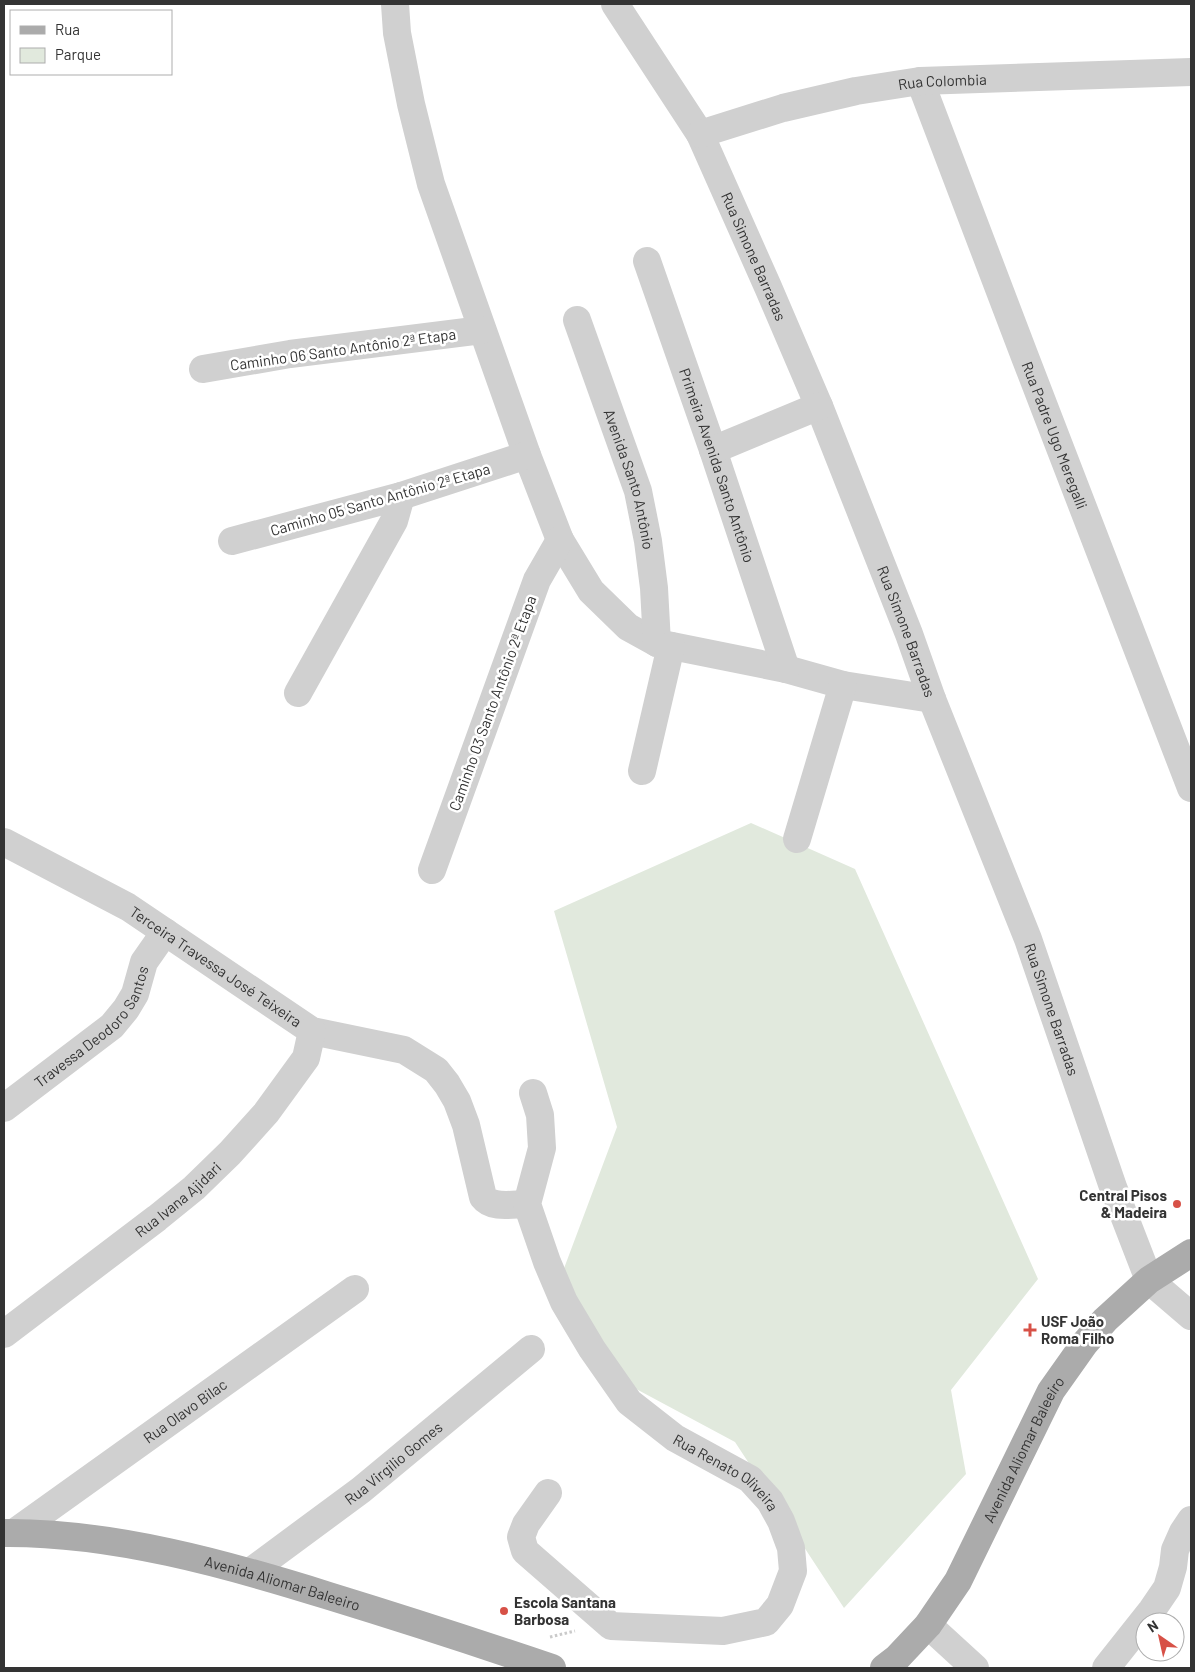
<svg xmlns="http://www.w3.org/2000/svg" width="1195" height="1672" font-family="Barlow,sans-serif">
<style>
.green{fill:#e1e9dd}
.lines{fill:none;stroke-linecap:round;stroke-linejoin:round}
.path{stroke:#cacaca;stroke-width:3;stroke-dasharray:2.5 2.5;stroke-linecap:butt}
.minor{stroke:#d0d0d0;stroke-width:28}
.major{stroke:#ababab;stroke-width:28}
.poi-dot{fill:#d75147;stroke:#fff;stroke-width:2}
.labels{text-anchor:middle;dominant-baseline:central;stroke-width:5;stroke-linejoin:round;paint-order:stroke}
.street-label{font-size:15px;fill:#333;stroke:#fff}
.poi-label{font-size:15px;font-weight:bold;fill:#333;stroke:#fff;text-anchor:start}
</style>
<rect width="100%" height="100%" fill="#fff"/>
<path class="green" d="M751,823L855,869L1038,1279L951,1390L966,1474L844,1608L735,1442L597,1368L554,1295L617,1127L554,911Z"/>
<g class="lines">
<path class="path" d="M550,1637L575,1631"/>
<g class="minor">
<path d="M395,4L397,33L411,104L431,184L527,455L560,540L591,591L628,627L657,643L786,669L843,685L932,699"/>
<path id="s1" d="M615,4L700,134L768,287L819,406L909,634L932,699L1028,939L1113,1187L1149,1280L1191,1316"/>
<path id="s2" d="M920,81L1025,357L1191,788"/>
<path id="s3" d="M700,134L783,108L856,91L920,81L1191,72"/>
<path id="s4" d="M647,261L713,450L786,669"/>
<path id="s5" d="M577,320L638,491L648,541L654,588L657,643"/>
<path d="M203,369L290,354L482,330"/>
<path d="M713,450L819,406"/>
<path d="M232,541L401,496L527,455"/>
<path d="M298,693L394,521L401,496"/>
<path d="M642,771L671,646"/>
<path d="M797,839L843,685"/>
<path id="s6" d="M4,842L128,907L312,1031L404,1050L436,1070L447,1084L457,1101L466,1125L483,1197C492,1209 513,1204 527,1204"/>
<path d="M432,870L537,580L560,540"/>
<path id="s7" d="M533,1093L540,1115L542,1148L527,1204L547,1262L564,1302L592,1349L629,1402L675,1438L750,1479L770,1501L781,1521L791,1548L793,1571L780,1605L766,1622L723,1631L611,1626L525,1551L521,1537L526,1524L548,1493"/>
<path id="s8" d="M4,1108L112,1026L126,1009L135,994L144,962L165,932"/>
<path id="s9" d="M4,1334L157,1218L194,1188L230,1153L266,1113L306,1058L312,1031"/>
<path id="s10" d="M14,1533L355,1289"/>
<path id="s11" d="M250,1572L361,1490L531,1349"/>
<path d="M928,1625L975,1668"/>
<path d="M1106,1668L1152,1610L1167,1588L1173,1567L1175,1550L1183,1532L1191,1520"/>
</g>
<g class="major">
<path id="s12" d="M4,1533C112,1532 227,1564 329,1596C404,1619 478,1643 552,1668"/>
<path id="s13" d="M884,1668L897,1658L928,1625L958,1581L1051,1391L1085,1343L1105,1320L1149,1280L1191,1253"/>
</g>
</g>
<g class="poi-dot">
<circle cx="1177" cy="1204" r="5"/>
<path d="M1027.5 1322.5h5v5h5v5h-5v5h-5v-5h-5v-5h5z"/>
<circle cx="504" cy="1611" r="5"/>
</g>
<g class="labels">
<g class="street-label">
<text stroke="none"><textPath href="#s3" startOffset="249">Rua Colombia</textPath></text>
<text stroke="none"><textPath href="#s1" startOffset="289">Rua Simone Barradas</textPath></text>
<text transform="translate(343 349) rotate(-8)">Caminho 06 Santo Antônio 2ª Etapa</text>
<text stroke="none"><textPath href="#s2" startOffset="379">Rua Padre Ugo Meregalli</textPath></text>
<text stroke="none"><textPath href="#s4" startOffset="216">Primeira Avenida Santo Antônio</textPath></text>
<text stroke="none"><textPath href="#s5" startOffset="168">Avenida Santo Antônio</textPath></text>
<text transform="translate(380 499) rotate(-16)">Caminho 05 Santo Antônio 2ª Etapa</text>
<text stroke="none"><textPath href="#s1" startOffset="694">Rua Simone Barradas</textPath></text>
<text transform="translate(492 703) rotate(-70)">Caminho 03 Santo Antônio 2ª Etapa</text>
<text stroke="none"><textPath href="#s6" startOffset="246">Terceira Travessa José Teixeira</textPath></text>
<text stroke="none"><textPath href="#s1" startOffset="1099">Rua Simone Barradas</textPath></text>
<text stroke="none"><textPath href="#s8" startOffset="122">Travessa Deodoro Santos</textPath></text>
<text stroke="none"><textPath href="#s9" startOffset="220">Rua Ivana Ajidari</textPath></text>
<text stroke="none"><textPath href="#s10" startOffset="210">Rua Olavo Bilac</textPath></text>
<text stroke="none"><textPath href="#s13" startOffset="262">Avenida Aliomar Baleeiro</textPath></text>
<text stroke="none"><textPath href="#s11" startOffset="180">Rua Virgilio Gomes</textPath></text>
<text stroke="none"><textPath href="#s7" startOffset="459">Rua Renato Oliveira</textPath></text>
<text stroke="none"><textPath href="#s12" startOffset="284">Avenida Aliomar Baleeiro</textPath></text>
</g>
<g class="poi-label">
<text x="1167" y="1195" text-anchor="end">Central Pisos<tspan x="1167" dy="17">&amp; Madeira</tspan></text>
<text x="1041" y="1321">USF João<tspan x="1041" dy="17">Roma Filho</tspan></text>
<text x="514" y="1602">Escola Santana<tspan x="514" dy="17">Barbosa</tspan></text>
</g>
</g>
<rect width="1195" height="1672" fill="none" stroke="#333333" stroke-width="10"/>
<rect x="10" y="10" width="162" height="65" fill="#ffffff" stroke="#adadad"/>
<rect x="20" y="26" width="25" height="8" fill="#ababab" stroke="#adadad"/>
<text x="55" y="35" font-size="15" fill="#333333">Rua</text>
<rect x="20" y="48" width="25" height="15" fill="#e1e9dd" stroke="#adadad"/>
<text x="55" y="60" font-size="15" fill="#333333">Parque</text>
<g transform="translate(1160 1637) rotate(326)"><circle r="24" fill="#ffffff" stroke="#adadad"/>
<path d="M0-4L9 19L0 12L-9 19Z" fill="#d75147"/>
<text y="-8" font-size="14" font-weight="bold" text-anchor="middle" fill="#333333">N</text>
</g>
</svg>
